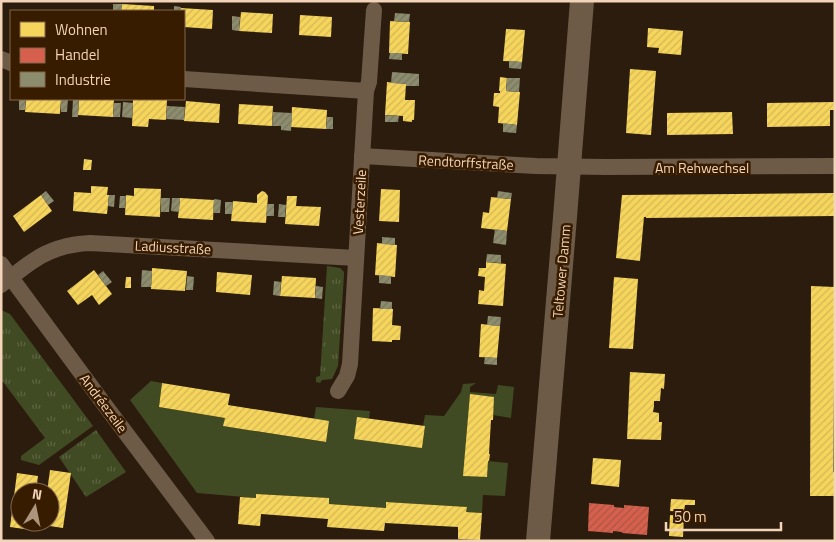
<svg xmlns="http://www.w3.org/2000/svg" width="836" height="542" font-family="'Titillium Web',sans-serif">
<style>
.grass{fill:url(#grass-tufts)}
.park{fill:#414b23}
.homes{fill:url(#homes-hatch)}
.shops{fill:url(#shops-hatch)}
.industry{fill:url(#industry-hatch)}
.lines{fill:none;stroke-linecap:round;stroke-linejoin:round}
.street{stroke:#6d5a47;stroke-width:16}
.secondary{stroke:#6d5a47;stroke-width:24}
.labels{text-anchor:middle;dominant-baseline:central;stroke-width:5;stroke-linejoin:round;paint-order:stroke}
.street-label{font-size:14px;fill:#f3d4b8;stroke:#381c00}
</style>
<defs>
<pattern id="grass-tufts" width="24" height="20" patternUnits="userSpaceOnUse" patternTransform="scale(1.25)"><rect width="24" height="20" fill="#414b23"/><path d="M3 7l-1-3M5 7V3M7 7l1-3M15 17l-1-3M17 17v-4M19 17l1-3" fill="none" stroke="#5d6441"/></pattern>
<pattern id="homes-hatch" width="6" height="6" patternUnits="userSpaceOnUse" patternTransform="scale(1.25)"><rect width="6" height="6" fill="#f6d55c"/><path d="M-1 1l2-2M0 6l6-6M5 7l2-2" fill="none" stroke="#d3b755"/></pattern>
<pattern id="shops-hatch" width="6" height="6" patternUnits="userSpaceOnUse" patternTransform="scale(1.25)"><rect width="6" height="6" fill="#d6604d"/><path d="M-1 1l2-2M0 6l6-6M5 7l2-2" fill="none" stroke="#ac5646"/></pattern>
<pattern id="industry-hatch" width="6" height="6" patternUnits="userSpaceOnUse" patternTransform="scale(1.25)"><rect width="6" height="6" fill="#8c8c6e"/><path d="M-1 1l2-2M0 6l6-6M5 7l2-2" fill="none" stroke="#78755e"/></pattern>
</defs>
<rect width="100%" height="100%" fill="#2b1c0d"/>
<g class="grass">
<path d="M327,266L340,268L344,272V275L338,366L332,379L322,380L320,383L316,382V377L320,376Z"/>
<path d="M1,310L10,314L93,426L39,465L21,460V456L45,438L1,379Z"/>
<path d="M96,430L126,472L86,497L59,457Z"/>
</g>
<path class="park" d="M151,381L162,383L159,407L225,418L224,426L325,442L314,419L316,407L370,411L369,419L422,448L425,426H423L425,415L444,416L461,392L463,384L476,383L470,387V392L496,394L498,385L514,387L511,418L493,415L494,397L470,395L464,476L486,477L488,461L508,463L505,496L483,495L482,513L466,512V507L386,502V508L329,504V498L256,494V498L197,493L130,400Z"/>
<g class="homes">
<path d="M122,4L154,6V11H122Z"/>
<path d="M181,8L213,10L212,29L184,27V11H181Z"/>
<path d="M241,12L273,14L272,33L239,31Z"/>
<path d="M300,15L332,17L331,37L299,35Z"/>
<path d="M390,21L410,22L408,54L389,53Z"/>
<path d="M648,28L683,31L681,55L658,53L659,48L647,47Z"/>
<path d="M506,29L525,30L522,62L503,61Z"/>
<path d="M630,69L656,71L651,135L626,133Z"/>
<path d="M500,77L507,78L506,91L520,92L517,125L498,123L499,107L493,106L494,93H500V91H499Z"/>
<path d="M387,82L406,84L405,100H415L414,120H412V122L403,121V116L385,115Z"/>
<path d="M26,99H61L60,114L25,112Z"/>
<path d="M79,99H114L113,117L78,115Z"/>
<path d="M133,99L167,100L166,120L149,119L148,127L132,126Z"/>
<path d="M186,101L220,104L219,123L184,121Z"/>
<path d="M835,102V110H830V126L767,127V103Z"/>
<path d="M239,104L273,106L272,126L238,124Z"/>
<path d="M292,107L327,110L326,129L291,127Z"/>
<path d="M732,112L733,134L667,135V113Z"/>
<path d="M84,159L92,160L91,170H83Z"/>
<path d="M91,186L108,187L107,195H109L107,214L73,211L74,192L91,193Z"/>
<path d="M134,188L161,189L160,217L125,215L126,195L134,196Z"/>
<path d="M381,189L400,190L399,222L379,221Z"/>
<path d="M262,191L265,192L268,196L266,223L231,221L233,201L257,203V195Z"/>
<path d="M835,193V216L646,218V217H644L640,261L616,258L622,195Z"/>
<path d="M41,195L52,211L24,232L13,216Z"/>
<path d="M287,196H297L296,206L321,207L319,226L285,224Z"/>
<path d="M491,197L511,199L507,231L481,228L483,212L489,213Z"/>
<path d="M180,198L214,200L213,220L178,218Z"/>
<path d="M377,243L397,245L395,277L375,275Z"/>
<path d="M486,262L506,264L503,306L478,304L479,290L484,291L485,277L478,276L479,268H486Z"/>
<path d="M152,268L187,271L185,291L151,289Z"/>
<path d="M94,270L112,294L99,305L92,295L78,305L67,291Z"/>
<path d="M217,272L252,275L250,295L216,292Z"/>
<path d="M282,276L316,278L315,298L280,296Z"/>
<path d="M126,277H131V288H125Z"/>
<path d="M614,277L638,279L633,349L609,348Z"/>
<path d="M811,286L835,287L833,472H835V496H810Z"/>
<path d="M373,308L393,309L392,325L401,326L400,340H392V342L372,341Z"/>
<path d="M481,324L500,326L497,358L479,357Z"/>
<path d="M630,372L665,374L664,389L661,388L660,401H654V406L653,412L659,413V422H662L661,440L627,439Z"/>
<path d="M162,383L230,394L228,405L329,421L326,442L223,426L225,418L159,407Z"/>
<path d="M470,394L494,397L493,420H491L489,454H490L489,461H488L487,477L463,476Z"/>
<path d="M357,417L425,426L422,448L354,439Z"/>
<path d="M593,458L621,460L619,487L591,484Z"/>
<path d="M50,470L71,473L63,528L43,525L44,522H50V492H47Z"/>
<path d="M17,473L38,476L36,492H20V522H32L31,530L10,527Z"/>
<path d="M256,494L329,498V504L386,508V502L467,507L466,512L482,513L480,540L458,539V527L385,523L384,531L327,527L328,519L261,514L260,526L238,524L240,497L256,498Z"/>
<path d="M671,499L695,500V505H685L684,512L670,511Z"/>
<path d="M670,515L684,516L683,537L669,536Z"/>
</g>
<path class="shops" d="M589,503L614,505V507L624,508V505L649,507L647,535L622,533V532L613,531V533L588,531Z"/>
<g class="industry">
<rect x="113" y="4" width="9" height="7"/>
<path d="M174,6L181,7V11H174Z"/>
<path d="M395,13L410,14L409,22L394,21Z"/>
<path d="M232,16L240,17L239,31L232,30Z"/>
<path d="M390,53H402V60L389,59Z"/>
<path d="M509,61L522,62L521,69L509,68Z"/>
<path d="M392,72L419,74V86H406V84L391,83Z"/>
<path d="M507,78H520L519,92L506,91Z"/>
<path d="M19,99H26L25,110H19Z"/>
<path d="M61,99H68L67,112H61Z"/>
<path d="M73,99L79,100L78,117H72Z"/>
<path d="M123,102L133,103L132,118L122,117Z"/>
<path d="M114,103H121L120,117H113Z"/>
<path d="M167,106L185,107L184,120L166,119Z"/>
<path d="M273,112L292,113L291,131L281,130V126H272Z"/>
<path d="M385,115L399,116L398,122H385Z"/>
<path d="M327,117H333V129H326Z"/>
<path d="M503,123L517,125L516,133L503,132Z"/>
<path d="M46,191L54,201L48,205L41,195Z"/>
<path d="M498,191L512,193L511,199L497,198Z"/>
<path d="M109,195H115L114,207L108,206Z"/>
<path d="M120,196H126L125,208H119Z"/>
<path d="M161,198H170L169,212H161Z"/>
<path d="M172,198H180L179,212L171,211Z"/>
<path d="M214,199L221,200L220,213H213Z"/>
<path d="M225,202H233L232,214H225Z"/>
<path d="M267,204H274V216H266Z"/>
<path d="M279,204L286,205L285,217H278Z"/>
<path d="M495,229L507,231L506,245L493,243Z"/>
<path d="M382,237L395,238V245L382,244Z"/>
<path d="M487,254L501,255V263L486,262Z"/>
<path d="M142,270L152,271L151,287H141Z"/>
<path d="M103,271L112,282L106,286L98,275Z"/>
<path d="M379,275L391,276V284L379,283Z"/>
<path d="M187,276L194,277L193,290H186Z"/>
<path d="M274,281L281,282L280,296L273,295Z"/>
<path d="M316,286L323,287L322,299L315,298Z"/>
<path d="M381,301L392,302V309H380Z"/>
<path d="M488,316L501,317L500,326L487,325Z"/>
<path d="M485,357L497,358V365L484,364Z"/>
</g>
<g class="lines">
<g class="street">
<path d="M1,59L11,63"/>
<path d="M184,79L366,91"/>
<path d="M362,156L536,166L606,167L835,166"/>
<path d="M1,264L104,404L207,541"/>
<path d="M1,285C12,277 22,268 33,261C50,249 69,244 90,243L356,258"/>
<path d="M338,391L347,376L350,364L366,91L369,82L374,10"/>
</g>
<path class="secondary" d="M538,541L565,217L582,1"/>
</g>
<g class="labels">
<g class="street-label">
<text transform="translate(466 162) rotate(3)">Rendtorffstraße</text>
<text x="702" y="167">Am Rehwechsel</text>
<text transform="translate(359 202) rotate(-87)">Vesterzeile</text>
<text transform="translate(173 247) rotate(3)">Ladiusstraße</text>
<text transform="translate(561 271) rotate(-85)">Teltower Damm</text>
<text transform="translate(104 403) rotate(53)">Andréezeile</text>
</g>
</g>
<rect width="836" height="542" fill="none" stroke="#f3d4b8" stroke-width="5"/>
<rect x="10" y="10" width="175" height="90" fill="#381c00" stroke="#83664a"/>
<rect x="20" y="22" width="25" height="15" fill="#f6d55c" stroke="#83664a"/>
<text x="55" y="35" font-size="15" fill="#f3d4b8">Wohnen</text>
<rect x="20" y="48" width="25" height="15" fill="#d6604d" stroke="#83664a"/>
<text x="55" y="60" font-size="15" fill="#f3d4b8">Handel</text>
<rect x="20" y="72" width="25" height="15" fill="#8c8c6e" stroke="#83664a"/>
<text x="55" y="85" font-size="15" fill="#f3d4b8">Industrie</text>
<g transform="translate(35 507) rotate(10)"><circle r="24" fill="#381c00" stroke="#83664a"/>
<path d="M0-4L9 19L0 12L-9 19Z" fill="#ad947c"/>
<text y="-8" font-size="14" font-weight="bold" text-anchor="middle" fill="#f3d4b8">N</text>
</g>
<path d="M666 522v8h115v-8" fill="none" stroke="#f3d4b8" stroke-width="2.5"/>
<text x="674" y="522" font-size="15" fill="#f3d4b8" stroke="#381c00" stroke-width="4" paint-order="stroke">50 m</text>
</svg>
